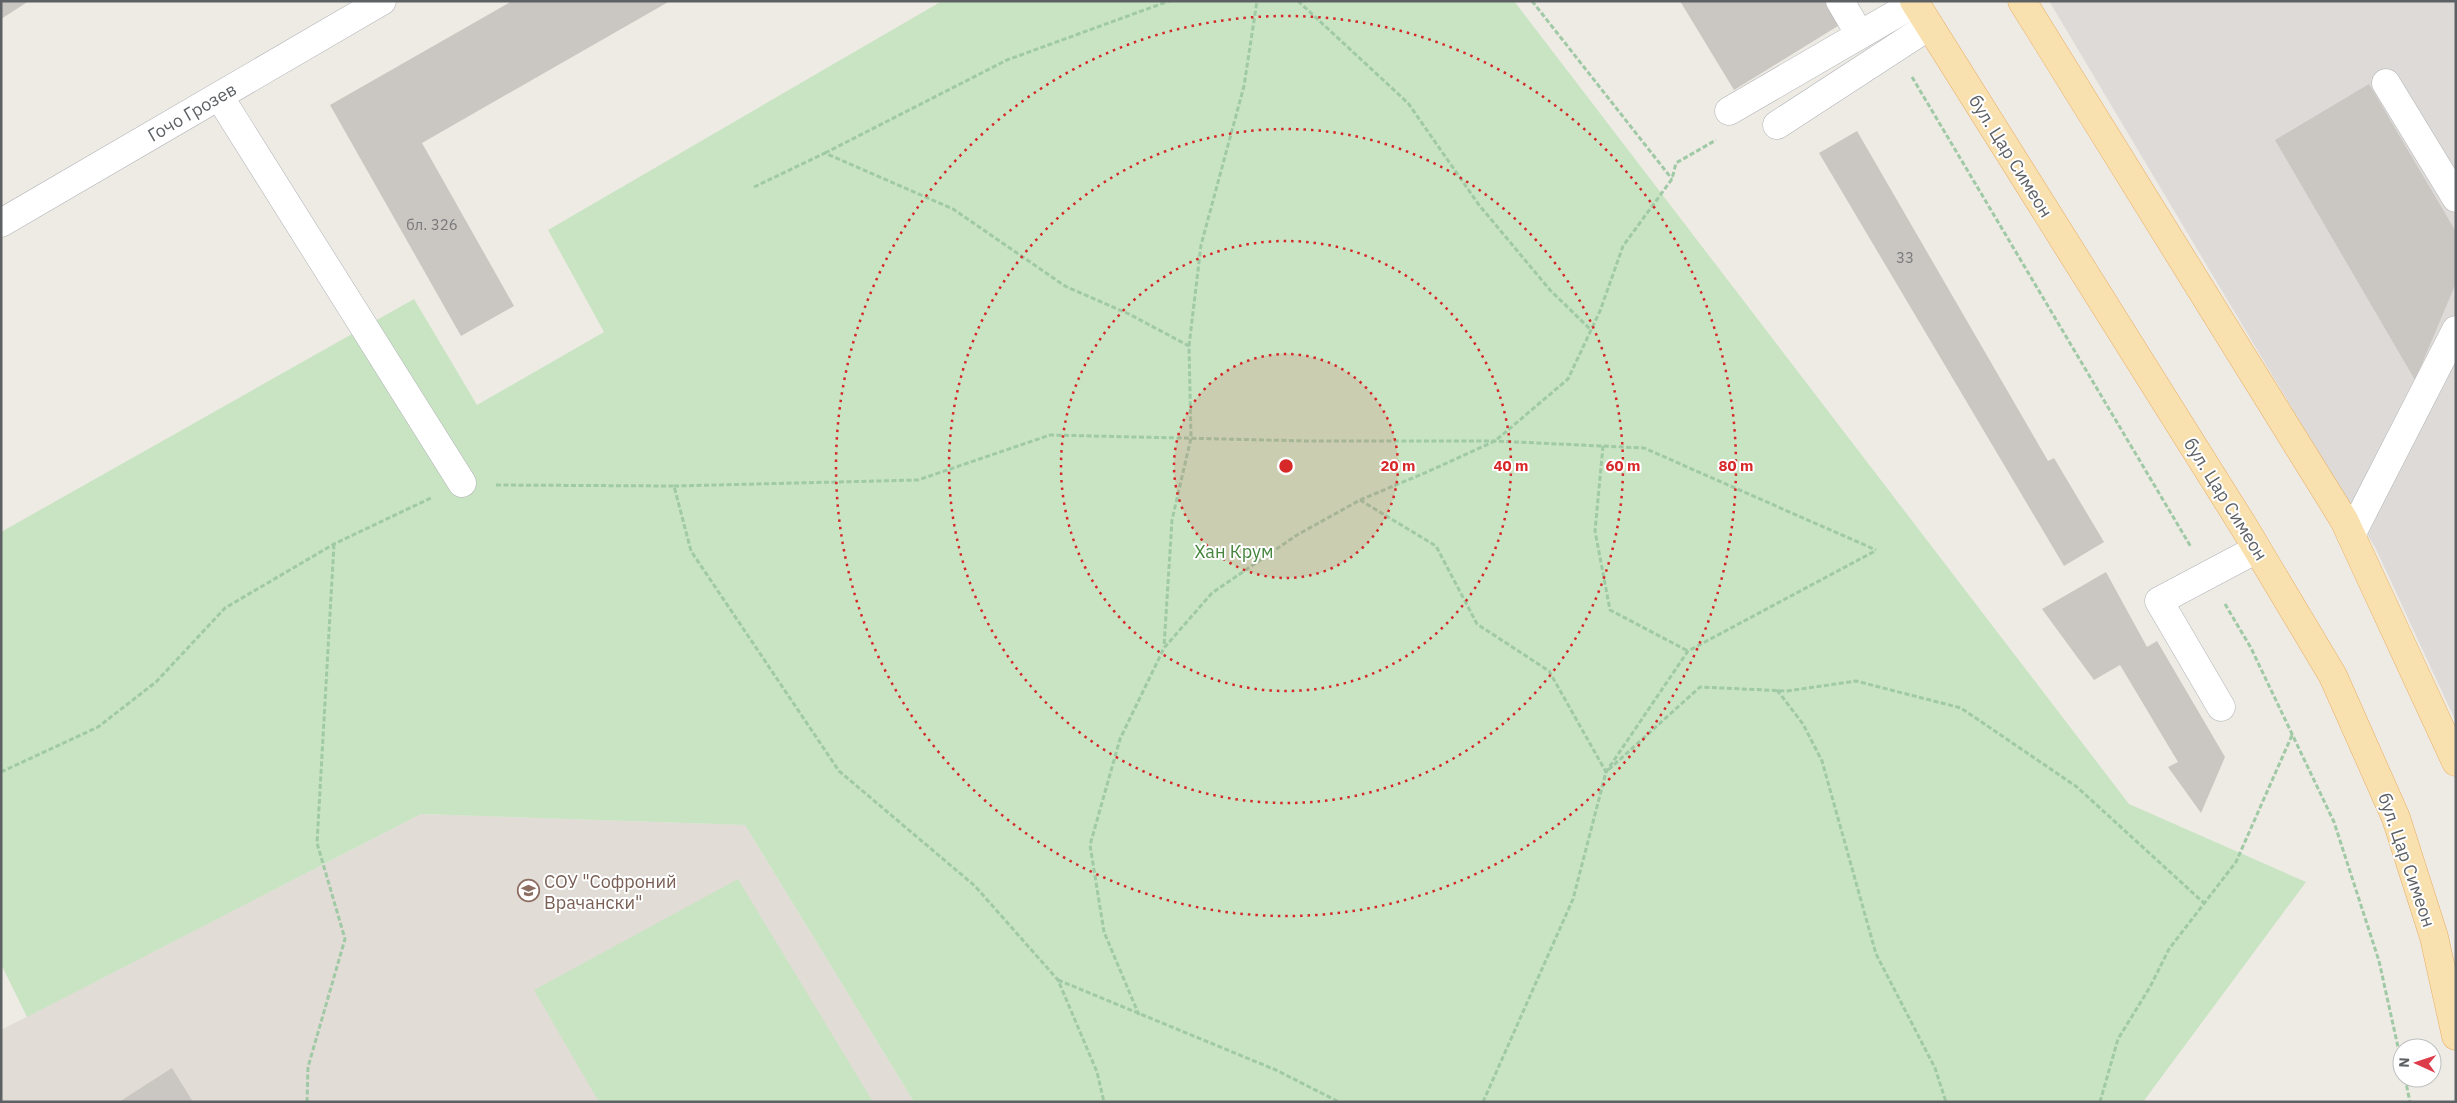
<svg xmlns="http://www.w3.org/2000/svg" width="2457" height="1103" font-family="'IBM Plex Sans',sans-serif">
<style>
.industrial{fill:#dddad7}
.education{fill:#e1dcd6}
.green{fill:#c9e4c3}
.building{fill:#cac6c2}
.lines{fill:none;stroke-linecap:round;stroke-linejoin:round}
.minor-casing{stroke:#b0b3b6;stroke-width:29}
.major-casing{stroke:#e8ad64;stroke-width:29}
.path{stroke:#a0c9a5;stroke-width:3;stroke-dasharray:5 2.5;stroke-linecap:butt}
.minor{stroke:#fff;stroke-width:28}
.major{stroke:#f9e1af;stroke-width:28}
.ring{fill:none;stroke:#d62828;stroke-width:2.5;stroke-dasharray:2.5 5}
.labels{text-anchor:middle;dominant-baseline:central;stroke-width:4;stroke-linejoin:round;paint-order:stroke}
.number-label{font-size:15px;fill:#787a7c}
.street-label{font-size:18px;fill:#5d6164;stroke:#fff}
.park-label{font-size:18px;fill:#44843c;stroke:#fff}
.education-label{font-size:18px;fill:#785e54;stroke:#fff;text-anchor:start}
.centre{fill:#d62828;stroke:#fff;stroke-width:2.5}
.ring-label{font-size:15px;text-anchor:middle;font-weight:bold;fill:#d62828;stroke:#fff;stroke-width:4;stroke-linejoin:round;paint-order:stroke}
</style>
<rect width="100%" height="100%" fill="#eeebe5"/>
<path class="industrial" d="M2049,1H2456V722L2376,549Z"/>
<path class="education" d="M421,814L745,825L914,1102H1V1030Z"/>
<g class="green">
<path d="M942,1H1514L2129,804L2306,882L2143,1102H914L745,825L421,814L27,1017L1,964V532L414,299L477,405L604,332L548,230Z"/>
<path d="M738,879L873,1102H599L534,990Z"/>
</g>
<g class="building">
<path d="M1,1H29L1,19Z"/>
<path d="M512,1H670L422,143L514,306L461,336L330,105Z"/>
<path d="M1680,1H1833L1846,21L1734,90Z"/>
<path d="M2369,84L2456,232V283L2415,380L2275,140Z"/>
<path d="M1857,131L2048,461L2054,458L2104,542L2064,566L1819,153Z"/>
<path d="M2106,572L2147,647L2157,641L2225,757L2201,813L2168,767L2178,762L2120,665L2094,680L2042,609Z"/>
<path d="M172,1068L193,1102H119Z"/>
</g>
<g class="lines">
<defs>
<g id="minor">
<path d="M1840,1L1860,35"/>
<path d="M2386,83L2456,198"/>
<path d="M219,96L462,483"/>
<path d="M1729,111L1915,3"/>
<path d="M1777,125L1929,26"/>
<path d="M1,223L382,1"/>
<path d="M2351,535L2456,330"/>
<path d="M2221,707L2159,601L2257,549"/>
</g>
<g id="major">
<path d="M1914,1L2244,527L2333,676L2396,818L2434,937L2456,1036"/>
<path d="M2022,1L2344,520L2456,762"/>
</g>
</defs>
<use href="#minor" class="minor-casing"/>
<use href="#major" class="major-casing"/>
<g class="path">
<path d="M1298,1L1408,103L1479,205L1550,290L1591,330"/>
<path d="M1532,1L1672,179"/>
<path d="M1912,77L2191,547"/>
<path d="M825,153L1007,60L1169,1"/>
<path d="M754,187L825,153L953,209L1065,286L1129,314L1189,346L1191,438L1172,520L1164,647"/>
<path d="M1189,346L1201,245L1244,86L1257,1"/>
<path d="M1603,446L1595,531L1610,610L1688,651"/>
<path d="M496,485L674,486L691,551L839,771L975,886L1058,980L1097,1072L1104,1102"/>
<path d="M674,486L918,480L1050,435L1309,441H1495L1644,448L1876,550"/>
<path d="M1360,500L1436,546L1477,624L1549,671L1606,772L1700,687L1787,691L1856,681L1961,708L2077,787L2205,904"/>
<path d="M2225,604L2251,648L2334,822L2379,961L2402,1065"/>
<path d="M1777,690L1803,724L1822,761L1876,954L1935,1068L1946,1102"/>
<path d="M1,772L98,727L156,682L225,608L334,544L433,497"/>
<path d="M1058,980L1276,1070L1339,1102"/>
<path d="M1139,1015L1104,932L1090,845L1120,739L1164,648L1212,593L1297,535L1360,500L1427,472L1495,441L1568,379L1600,311L1623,246L1672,179L1676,163L1716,140"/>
<path d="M2405,1078L2410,1102"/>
<path d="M307,1102L308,1067L345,939L317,843L334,544"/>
<path d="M1483,1102L1573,899L1606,772L1688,651L1875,551"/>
<path d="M2100,1102L2118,1039L2150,987L2169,949L2236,862L2293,733"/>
</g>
<use href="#minor" class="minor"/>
<use href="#major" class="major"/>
</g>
<circle cx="1286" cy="466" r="112" fill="#d62828" fill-opacity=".12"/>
<g class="ring">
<circle cx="1286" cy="466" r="112"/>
<circle cx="1286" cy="466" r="225"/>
<circle cx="1286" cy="466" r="337"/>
<circle cx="1286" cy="466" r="450"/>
</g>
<defs>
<symbol id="school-ring" viewBox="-11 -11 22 22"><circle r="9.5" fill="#fff" stroke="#8d6e63" stroke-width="1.5"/><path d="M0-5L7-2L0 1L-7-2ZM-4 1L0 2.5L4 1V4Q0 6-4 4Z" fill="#8d6e63"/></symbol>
</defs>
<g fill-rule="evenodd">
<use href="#school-ring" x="516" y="878" width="25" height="25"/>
</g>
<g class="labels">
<g class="number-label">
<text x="432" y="224">бл. 326</text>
<text x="1905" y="257">33</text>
</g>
<g class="street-label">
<text transform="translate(192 112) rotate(-30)">Гочо Грозев</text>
<text transform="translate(2011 156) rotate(58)">бул. Цар Симеон</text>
<text transform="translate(2226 499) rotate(58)">бул. Цар Симеон</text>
<text transform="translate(2407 860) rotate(71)">бул. Цар Симеон</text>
</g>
<g class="park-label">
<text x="1234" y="551">Хан Крум</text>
</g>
<g class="education-label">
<text x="544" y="881">СОУ "Софроний<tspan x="544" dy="21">Врачански"</tspan></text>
</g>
</g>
<circle cx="1286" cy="466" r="8" class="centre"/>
<g class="ring-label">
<text x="1398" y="471">20 m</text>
<text x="1511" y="471">40 m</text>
<text x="1623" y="471">60 m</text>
<text x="1736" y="471">80 m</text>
</g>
<rect width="2457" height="1103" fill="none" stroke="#5d6164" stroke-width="5"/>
<g transform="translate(2417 1063) rotate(273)"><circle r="24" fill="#ffffff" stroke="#bec0c1"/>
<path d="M0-4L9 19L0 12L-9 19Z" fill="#dd3c4a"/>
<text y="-8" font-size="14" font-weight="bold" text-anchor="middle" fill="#5d6164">N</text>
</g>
</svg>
